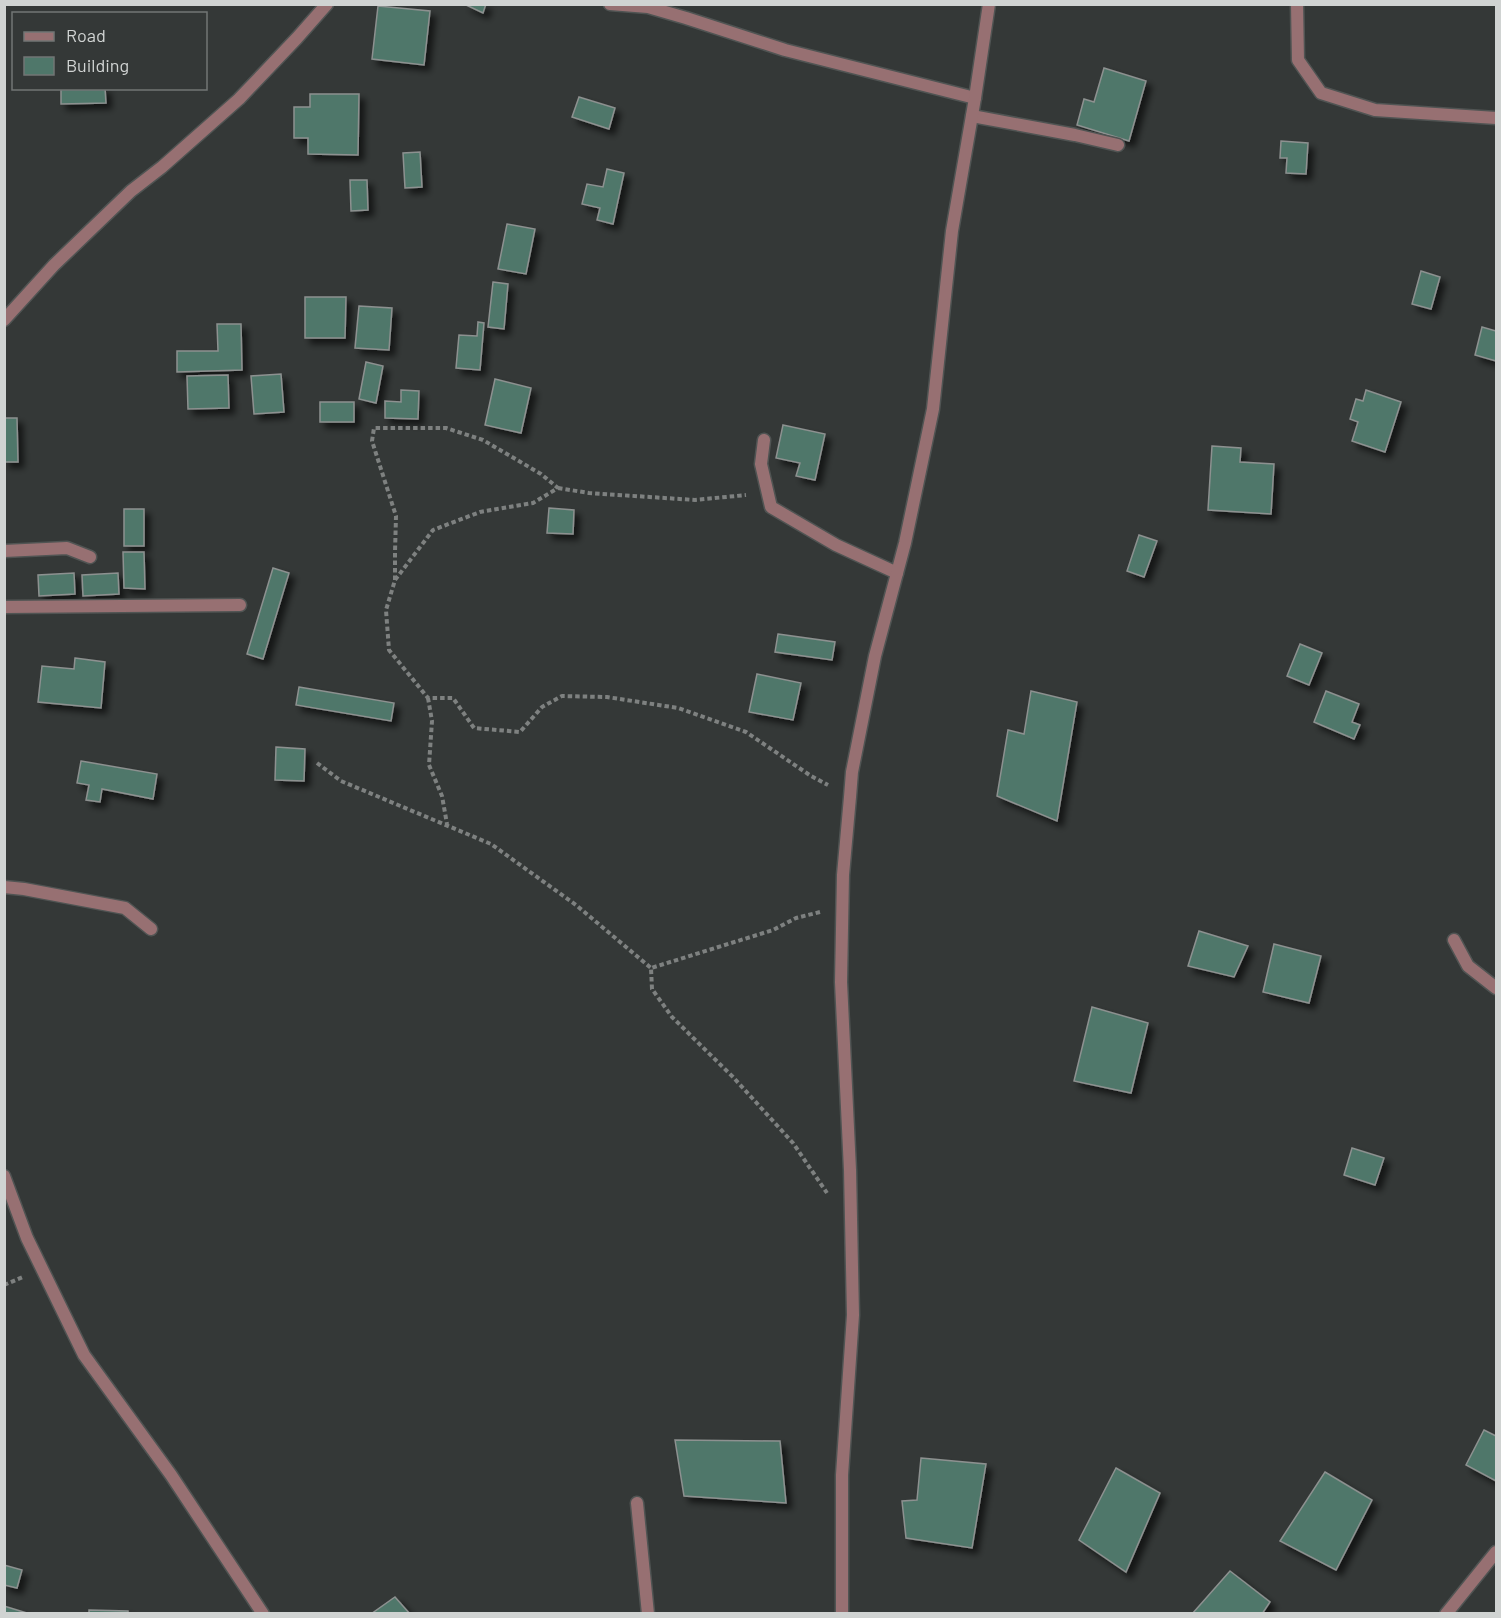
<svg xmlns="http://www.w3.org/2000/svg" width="1501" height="1618" font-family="Barlow,sans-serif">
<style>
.building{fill:#4f776a;stroke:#8d9190;stroke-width:1.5;filter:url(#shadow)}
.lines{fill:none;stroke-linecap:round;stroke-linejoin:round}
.minor-casing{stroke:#505453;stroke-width:15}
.path{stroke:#7e8180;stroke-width:4;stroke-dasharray:4.5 3;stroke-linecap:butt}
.minor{stroke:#977072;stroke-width:12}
</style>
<defs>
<filter id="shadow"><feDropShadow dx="5.5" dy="5.5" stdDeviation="3" flood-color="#0009"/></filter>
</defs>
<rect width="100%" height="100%" fill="#343837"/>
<g class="building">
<path d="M464,4H486L483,13Z"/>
<path d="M378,6L430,11L424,65L372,59Z"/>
<path d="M1104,68L1146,81L1129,141L1077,125L1084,99L1094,102Z"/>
<path d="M61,88H105L106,103L61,104Z"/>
<path d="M310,94H359L358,155L308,154V138H294V107H310Z"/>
<path d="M579,97L615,108L609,129L572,117Z"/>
<path d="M1281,141L1308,143L1306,174L1286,173L1287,158H1280Z"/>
<path d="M420,152L422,187L405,188L403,153Z"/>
<path d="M607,169L624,173L613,224L597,220L600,208L582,204L587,184L603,187Z"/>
<path d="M350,180H367L368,210L351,211Z"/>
<path d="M507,224L535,229L526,274L498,269Z"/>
<path d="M1421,271L1440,277L1431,309L1412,304Z"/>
<path d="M493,282L508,284L504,329L488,327Z"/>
<path d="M305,297H346L345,338H305Z"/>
<path d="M359,306L392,308L389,350L355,348Z"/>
<path d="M478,322L484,323L480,370L456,368L459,335L477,336Z"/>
<path d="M217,324H241L242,370L177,372V351H218Z"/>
<path d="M1482,327L1496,331V361L1475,355Z"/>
<path d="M366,362L383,366L376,403L359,399Z"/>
<path d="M281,374L284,412L254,414L251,376Z"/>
<path d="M228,375L229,408L188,409L187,376Z"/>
<path d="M495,379L531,388L521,433L485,425Z"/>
<path d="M401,390L419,391L418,419L385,418V401L401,402Z"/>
<path d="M1366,390L1401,402L1385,452L1352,441L1358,422L1350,419L1356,399L1363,401Z"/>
<rect x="320" y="402" width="34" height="20"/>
<path d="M4,418H17L18,462H4Z"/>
<path d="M783,425L825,434L815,480L796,476L800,463L776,458Z"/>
<path d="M1212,446L1241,448L1240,462L1274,464L1271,514L1208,510Z"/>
<path d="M549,508L574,510L573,534L547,533Z"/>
<rect x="124" y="509" width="20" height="37"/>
<path d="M1139,535L1157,541L1144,577L1127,571Z"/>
<path d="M123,552H144L145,589L124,588Z"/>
<path d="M273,568L289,573L263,659L247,654Z"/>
<path d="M74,573L75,594L39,596L38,575Z"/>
<path d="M118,573L119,594L83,596L82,575Z"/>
<path d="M778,634L835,642L832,660L775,652Z"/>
<path d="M1300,644L1322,653L1309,685L1287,676Z"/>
<path d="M75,658L105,662L101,708L38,702L42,666L74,669Z"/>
<path d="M757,674L801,683L793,720L749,712Z"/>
<path d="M299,687L394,703L391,721L296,705Z"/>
<path d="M1031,691L1077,702L1057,821L997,796L1008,730L1024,734Z"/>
<path d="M1326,691L1359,704L1352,722L1360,725L1354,739L1314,722Z"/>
<path d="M276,747L305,749L304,781L275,780Z"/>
<path d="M81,761L157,774L153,799L102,789L100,802L86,800L89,785L77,783Z"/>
<path d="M1199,931L1248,946L1234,977L1188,966Z"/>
<path d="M1274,944L1321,956L1309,1003L1263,992Z"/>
<path d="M1092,1007L1148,1023L1131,1093L1074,1081Z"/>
<path d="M1352,1148L1384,1158L1375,1185L1344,1175Z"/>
<path d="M1484,1430L1496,1436V1481L1466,1465Z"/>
<path d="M675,1440L780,1441L786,1503L684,1496Z"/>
<path d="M921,1458L986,1464L972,1548L906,1538L902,1501L917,1500Z"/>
<path d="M1116,1468L1160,1493L1126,1572L1079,1540Z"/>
<path d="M1325,1472L1372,1500L1336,1570L1280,1541Z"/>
<path d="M4,1565L22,1570L17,1588L4,1585Z"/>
<path d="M1230,1571L1270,1602L1262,1614H1192Z"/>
<path d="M395,1597L410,1614H371Z"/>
<path d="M4,1606L30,1614H4Z"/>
<path d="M89,1610L128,1611V1614H89Z"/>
</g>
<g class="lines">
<defs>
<g id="minor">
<path d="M610,4L648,7L686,18L785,50L975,98"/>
<path d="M1297,4L1298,60L1321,93L1375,110L1496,118"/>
<path d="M972,116L1075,135L1118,145"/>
<path d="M4,320L54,265L131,191L162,167L239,99L297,38L327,4"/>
<path d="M764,440L761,464L771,507L836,545L897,573"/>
<path d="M4,551L67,548L90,557"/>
<path d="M4,607L240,605"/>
<path d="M4,887L24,889L125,908L151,929"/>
<path d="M1454,940L1468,966L1496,988"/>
<path d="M4,1176L27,1238L84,1355L171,1475L263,1614"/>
<path d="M637,1503L648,1614"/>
<path d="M842,1614V1475L853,1315L850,1170L841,982L843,875L850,797L852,772L875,656L905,543L933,409L952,231L975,98L989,4"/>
<path d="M1446,1614L1496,1552"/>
</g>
</defs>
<use href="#minor" class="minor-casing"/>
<g class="path">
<path d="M558,488L589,493L695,500L746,495"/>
<path d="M395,580V552L396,516L372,441L374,428H446L483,440L541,474L558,488L533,503L480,512L433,530L395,580L386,610L389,650L428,698H453L474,728L520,732L542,707L562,696L607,697L678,708L746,732L811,776L828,785"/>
<path d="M428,698L432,721L429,765L442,796L447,824"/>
<path d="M317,763L341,781L491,844L576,905L651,968"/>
<path d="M820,912L796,918L773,930L651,968L652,989L672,1017L733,1077L793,1143L827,1193"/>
<path d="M4,1285L23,1277"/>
</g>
<use href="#minor" class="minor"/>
</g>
<rect width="1501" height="1618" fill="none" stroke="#d0d3d2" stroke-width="12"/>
<rect x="12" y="12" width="195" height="78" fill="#343837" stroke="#727675" stroke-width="1.5"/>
<rect x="24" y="32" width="30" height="9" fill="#977072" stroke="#727675" stroke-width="1.5"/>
<text x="66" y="42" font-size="18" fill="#d0d3d2">Road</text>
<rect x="24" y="57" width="30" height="18" fill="#4f776a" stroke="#727675" stroke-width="1.5"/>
<text x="66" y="72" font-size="18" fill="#d0d3d2">Building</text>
</svg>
